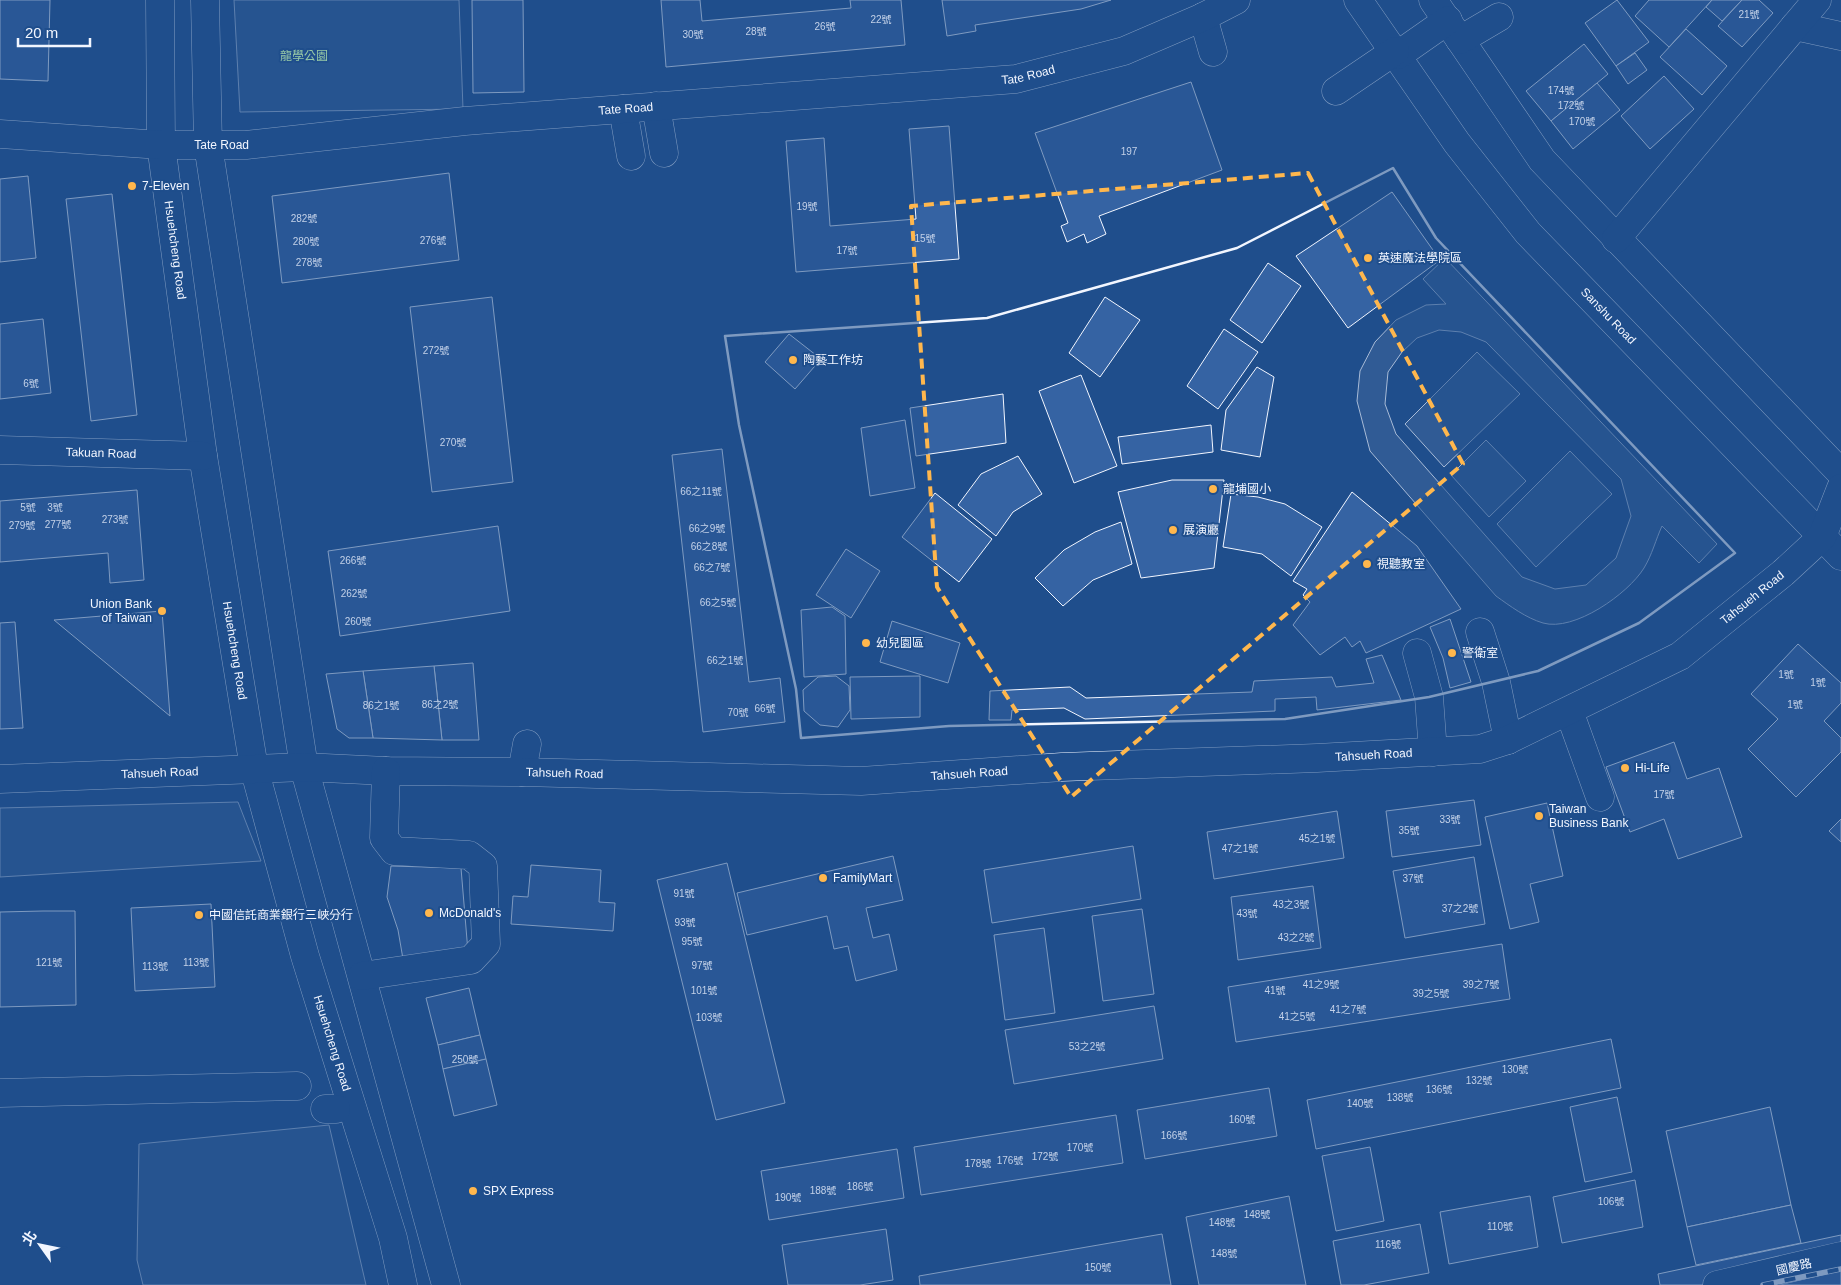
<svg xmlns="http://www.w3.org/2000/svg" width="1841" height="1285" font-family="Helvetica,'Noto Sans TC',sans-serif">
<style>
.green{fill:#305b95;stroke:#a8bbd7;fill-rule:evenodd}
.building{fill:#3563a3;stroke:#f2f6ff}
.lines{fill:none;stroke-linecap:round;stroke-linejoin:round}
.minor-casing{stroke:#f2f6ff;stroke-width:29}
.minor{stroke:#1f4e8c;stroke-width:28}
.rail-casing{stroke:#f2f6ff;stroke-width:5.5}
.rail{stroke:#1f4e8c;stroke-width:4;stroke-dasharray:11;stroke-linecap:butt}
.wall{stroke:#f2f6ff;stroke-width:2.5}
.marked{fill:none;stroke:#ffb74d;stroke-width:4;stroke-dasharray:10 6;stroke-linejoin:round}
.poi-dot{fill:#ffb74d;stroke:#1f4e8c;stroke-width:2}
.labels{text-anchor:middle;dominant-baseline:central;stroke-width:4;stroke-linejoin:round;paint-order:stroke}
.number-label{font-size:10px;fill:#c3d1e8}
.park-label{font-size:12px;fill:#97c8a6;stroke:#1f4e8c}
.street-label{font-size:12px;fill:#f2f6ff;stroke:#1f4e8c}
.poi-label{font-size:12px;fill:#f2f6ff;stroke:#1f4e8c;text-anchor:start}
</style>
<rect width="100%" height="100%" fill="#1f4e8c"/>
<g class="green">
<path d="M234,0H459L463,109L240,112Z"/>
<path d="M1445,258L1717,544L1699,563L1662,526C1656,539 1652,555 1644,568C1628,594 1574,632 1543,623C1526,618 1510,606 1496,596L1370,451L1357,401L1360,371L1375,342L1396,320L1426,305L1446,304L1423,279ZM1439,330L1461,332L1486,342L1621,479L1631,516L1616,558L1586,585L1555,589L1522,577L1396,434L1385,404L1388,372L1402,352L1417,338Z"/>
<path d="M1477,352L1520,394L1444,467L1405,424Z"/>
<path d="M1486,440L1526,481L1489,517L1451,475Z"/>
<path d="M1570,451L1612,494L1536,567L1497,524Z"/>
<path d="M238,802L261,861L0,877V808Z"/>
<path d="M329,1125L366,1285H143L137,1260L139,1144Z"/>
</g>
<g class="building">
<path d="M0,0H50L48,81L0,79Z"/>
<path d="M472,0H523L524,92L473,93Z"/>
<path d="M661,0H700L702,21L851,8L850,0H901L905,45L666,67Z"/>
<path d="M942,0H1111L1081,9L975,25L976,31L947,36Z"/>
<path d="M1617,0L1649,42L1616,66L1585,23Z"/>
<path d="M1649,0H1712L1669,47L1635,16Z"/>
<path d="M1712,0H1742L1722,21L1706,7Z"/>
<path d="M1742,0H1759L1773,13L1742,47L1718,26Z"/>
<path d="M1686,29L1727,66L1702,95L1660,57Z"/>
<path d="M1584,44L1608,74L1551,121L1526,91Z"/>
<path d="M1635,53L1647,70L1628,84L1616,66Z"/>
<path d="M1664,76L1694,109L1650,149L1621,116Z"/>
<path d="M1191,82L1222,170L1099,216L1106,234L1087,243L1084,234L1067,242L1061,226L1068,223L1035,133Z"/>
<path d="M1597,83L1620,110L1573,149L1551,121Z"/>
<path d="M949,126L959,259L796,272L786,141L824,138L830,226L916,219L909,129Z"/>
<path d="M449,173L459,260L282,283L272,196Z"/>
<path d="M28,176L36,258L0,262V179Z"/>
<path d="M1392,192L1440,260L1348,328L1296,256Z"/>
<path d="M112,194L137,415L91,421L66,199Z"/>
<path d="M1268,263L1301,286L1262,343L1230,320Z"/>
<path d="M492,297L513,482L432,492L410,307Z"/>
<path d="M1105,297L1140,320L1100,377L1069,353Z"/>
<path d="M43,319L51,393L0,399V324Z"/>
<path d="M1224,329L1258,352L1218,409L1187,386Z"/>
<path d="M789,334L821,359L795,389L765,362Z"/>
<path d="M1257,367L1274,377L1260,457L1221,450L1226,410Z"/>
<path d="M1081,375L1117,466L1074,483L1039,391Z"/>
<path d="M1003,394L1006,443L916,456L910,408Z"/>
<path d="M905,420L915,488L870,496L861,428Z"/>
<path d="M1211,425L1213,452L1122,464L1118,437Z"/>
<path d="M722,449L749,682L780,678L785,722L703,732L672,455Z"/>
<path d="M1018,456L1042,494L1013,512L996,536L958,505L981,474Z"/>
<path d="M1172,480H1224L1214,568L1141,578L1118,492Z"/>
<path d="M137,490L144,580L110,583L108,553L0,562V501Z"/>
<path d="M1352,492L1417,546L1461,609L1366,653L1360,641L1352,647L1345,637L1320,655L1293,625L1310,602L1303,595L1307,589L1293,581Z"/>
<path d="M935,493L992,539L959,582L902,537Z"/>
<path d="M1231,494L1258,497L1285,504L1322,527L1291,576L1262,554L1223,547Z"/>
<path d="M1121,522L1132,564L1093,580L1063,606L1035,578L1064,550L1095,532Z"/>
<path d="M498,526L510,611L340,636L328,551Z"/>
<path d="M846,549L880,571L851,618L816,595Z"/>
<path d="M832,607L845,616L846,674L804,677L801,610Z"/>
<path d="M162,611L170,716L54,620Z"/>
<path d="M1450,619L1471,682L1450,688L1443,658L1430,627Z"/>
<path d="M892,621L960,643L948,683L880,662Z"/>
<path d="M15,622L23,728L0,729V623Z"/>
<path d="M1798,644L1841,683V703L1824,721L1841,738V752L1796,797L1748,749L1778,719L1751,694Z"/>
<path d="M1382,655L1401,700L1317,710L1316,697L1275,699V711L1085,719L1064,708L1012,710L1011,720H989L990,691L1070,687L1086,698L1252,692L1254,681L1332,677L1336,687L1374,683L1366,659Z"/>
<path d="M473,663L479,740H442L434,666Z"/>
<path d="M434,666L442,740L373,738L363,671Z"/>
<path d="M363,671L373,738H349L337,729L326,674Z"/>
<path d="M836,676L849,686L850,710L838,727L820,725L804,711L803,690L818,677Z"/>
<path d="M920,676V717L851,719L850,677Z"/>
<path d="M1674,742L1687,779L1719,768L1742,837L1678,859L1664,819L1630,832L1606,767Z"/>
<path d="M1474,800L1481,845L1392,857L1386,811Z"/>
<path d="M1547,803L1563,876L1530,884L1539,922L1510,929L1485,817Z"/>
<path d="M1337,811L1344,858L1214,879L1207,832Z"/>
<path d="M1841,819V842L1829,831Z"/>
<path d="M1133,846L1141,899L992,923L984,870Z"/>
<path d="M893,856L903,900L866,908L873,938L889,934L897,970L856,981L848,946L834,949L827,916L747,935L737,893Z"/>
<path d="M1474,857L1485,924L1405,938L1393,871Z"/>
<path d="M727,863L785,1103L716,1120L657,880Z"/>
<path d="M531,865L601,870L599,902L615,903L613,931L511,924L513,896L528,897Z"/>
<path d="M391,866L461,868L468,952L403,959L398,930L387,897Z"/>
<path d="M1313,886L1321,948L1238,960L1231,897Z"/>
<path d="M211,904L215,987L135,991L131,908Z"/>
<path d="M1142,909L1154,994L1103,1001L1092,916Z"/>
<path d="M43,911H75L76,1005L0,1007V912Z"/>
<path d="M1044,928L1055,1013L1005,1020L994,935Z"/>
<path d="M1502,944L1510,999L1236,1042L1228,987Z"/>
<path d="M469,988L480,1035L438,1045L426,998Z"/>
<path d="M1154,1006L1163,1059L1014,1084L1005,1030Z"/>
<path d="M480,1035L486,1059L443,1069L438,1045Z"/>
<path d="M1611,1039L1621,1088L1316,1149L1307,1100Z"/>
<path d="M486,1059L497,1105L454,1116L443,1069Z"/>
<path d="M1269,1088L1277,1136L1145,1159L1137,1110Z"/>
<path d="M1617,1097L1632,1172L1585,1182L1570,1107Z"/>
<path d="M1770,1107L1791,1205L1687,1227L1666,1131Z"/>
<path d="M1116,1115L1123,1163L921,1195L914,1147Z"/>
<path d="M1370,1147L1384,1221L1336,1231L1322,1156Z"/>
<path d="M897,1149L904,1198L769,1220L761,1171Z"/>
<path d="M1635,1180L1643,1227L1562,1243L1553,1197Z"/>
<path d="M1289,1196L1306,1285H1199L1186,1217Z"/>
<path d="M1530,1196L1538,1247L1449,1264L1440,1212Z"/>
<path d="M1791,1205L1801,1243L1696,1265L1687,1227Z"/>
<path d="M1420,1224L1429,1273L1364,1285H1341L1333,1241Z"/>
<path d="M886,1229L893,1280L860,1285H788L782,1245Z"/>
<path d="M1162,1234L1171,1285H920L919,1276Z"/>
<path d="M1841,1235V1285H1660L1658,1274Z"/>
</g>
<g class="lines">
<defs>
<g id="minor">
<path id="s1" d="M160,0L161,145L203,456L254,768L305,956L393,1238L403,1285"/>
<path d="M205,0L208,145L304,767L446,1285"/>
<path id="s2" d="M1358,0L1457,143L1528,233L1841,556"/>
<path d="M1433,0L1542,160L1841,473"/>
<path d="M1203,17L1213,52"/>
<path d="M1795,26L1841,36"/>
<path d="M1460,40L1499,17"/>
<path d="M1398,55L1448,20"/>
<path d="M1336,91L1395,51"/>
<path d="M656,106L664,153"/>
<path d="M623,109L631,156"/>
<path id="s3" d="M0,134L161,145H246L465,121L1016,79L1124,51L1203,17L1236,0"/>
<path d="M1616,239L1817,0"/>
<path id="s4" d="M0,450L203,456"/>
<path d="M1480,632L1496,682L1508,740"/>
<path d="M1417,653L1429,697L1433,752"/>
<path d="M1569,711L1600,797"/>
<path d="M522,772L527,744"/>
<path id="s5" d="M0,779L304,767L386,771L522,772L861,781L1062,767L1317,758L1480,749L1508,740L1680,656L1783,573L1822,537L1841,488"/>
<path d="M362,976L471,960L486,944L483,866L469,855L394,851L384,838L386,771"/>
<path d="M0,1093L297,1086"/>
<path d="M325,1109H336"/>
<path d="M1717,1285L1841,1256"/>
</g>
</defs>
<use href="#minor" class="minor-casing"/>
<use href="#minor" class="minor"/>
<defs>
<path id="rail" d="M1763,1285L1841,1269"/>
</defs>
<use href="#rail" class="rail-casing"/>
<use href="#rail" class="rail"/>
<path class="wall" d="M1393,168L1436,238L1735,553L1639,623L1538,671L1429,697L1285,719L949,726L801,738L796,689L739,425L725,336L987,318L1237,248Z"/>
</g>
<path d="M0 0H1841V1285H0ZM1308,173L1463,464L1071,797L937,587L911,206Z" fill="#1f4e8c" fill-opacity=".55" fill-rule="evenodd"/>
<path class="marked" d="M1308,173L1463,464L1071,797L937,587L911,206Z"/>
<g class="poi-dot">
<circle cx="132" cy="186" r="5"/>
<circle cx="1368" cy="258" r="5"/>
<circle cx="793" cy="360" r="5"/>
<circle cx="1213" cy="489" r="5"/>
<circle cx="1173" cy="530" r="5"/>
<circle cx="1367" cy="564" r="5"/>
<circle cx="162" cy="611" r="5"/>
<circle cx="866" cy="643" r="5"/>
<circle cx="1452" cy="653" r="5"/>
<circle cx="1625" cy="768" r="5"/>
<circle cx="1539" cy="816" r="5"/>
<circle cx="823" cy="878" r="5"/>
<circle cx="429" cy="913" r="5"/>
<circle cx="199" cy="915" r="5"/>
<circle cx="473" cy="1191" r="5"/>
</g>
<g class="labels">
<g class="number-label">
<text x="1749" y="14">21號</text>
<text x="881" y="19">22號</text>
<text x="825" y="26">26號</text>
<text x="756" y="31">28號</text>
<text x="693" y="34">30號</text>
<text x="1561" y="90">174號</text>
<text x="1571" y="105">172號</text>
<text x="1582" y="121">170號</text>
<text x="1129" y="151">197</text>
<text x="807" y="206">19號</text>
<text x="304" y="218">282號</text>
<text x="925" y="238">15號</text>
<text x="433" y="240">276號</text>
<text x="306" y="241">280號</text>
<text x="847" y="250">17號</text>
<text x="309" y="262">278號</text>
<text x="436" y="350">272號</text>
<text x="31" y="383">6號</text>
<text x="453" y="442">270號</text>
<text x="701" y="491">66之11號</text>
<text x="28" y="507">5號</text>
<text x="55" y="507">3號</text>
<text x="115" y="519">273號</text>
<text x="58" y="524">277號</text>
<text x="22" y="525">279號</text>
<text x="707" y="528">66之9號</text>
<text x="709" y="546">66之8號</text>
<text x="353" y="560">266號</text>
<text x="712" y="567">66之7號</text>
<text x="354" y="593">262號</text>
<text x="718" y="602">66之5號</text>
<text x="358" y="621">260號</text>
<text x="725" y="660">66之1號</text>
<text x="1786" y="674">1號</text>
<text x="1818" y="682">1號</text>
<text x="440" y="704">86之2號</text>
<text x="1795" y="704">1號</text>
<text x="381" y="705">86之1號</text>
<text x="765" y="708">66號</text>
<text x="738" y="712">70號</text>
<text x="1664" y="794">17號</text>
<text x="1450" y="819">33號</text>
<text x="1409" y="830">35號</text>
<text x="1317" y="838">45之1號</text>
<text x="1240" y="848">47之1號</text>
<text x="1413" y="878">37號</text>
<text x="684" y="893">91號</text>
<text x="1291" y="904">43之3號</text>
<text x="1460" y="908">37之2號</text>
<text x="1247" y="913">43號</text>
<text x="685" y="922">93號</text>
<text x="1296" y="937">43之2號</text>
<text x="692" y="941">95號</text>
<text x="49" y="962">121號</text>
<text x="196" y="962">113號</text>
<text x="702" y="965">97號</text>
<text x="155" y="966">113號</text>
<text x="1321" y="984">41之9號</text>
<text x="1481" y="984">39之7號</text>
<text x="704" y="990">101號</text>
<text x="1275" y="990">41號</text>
<text x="1431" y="993">39之5號</text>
<text x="1348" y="1009">41之7號</text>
<text x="1297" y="1016">41之5號</text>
<text x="709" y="1017">103號</text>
<text x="1087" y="1046">53之2號</text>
<text x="465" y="1059">250號</text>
<text x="1515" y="1069">130號</text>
<text x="1479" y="1080">132號</text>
<text x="1439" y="1089">136號</text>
<text x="1400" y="1097">138號</text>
<text x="1360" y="1103">140號</text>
<text x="1242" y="1119">160號</text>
<text x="1174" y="1135">166號</text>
<text x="1080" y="1147">170號</text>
<text x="1045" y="1156">172號</text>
<text x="1010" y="1160">176號</text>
<text x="978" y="1163">178號</text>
<text x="860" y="1186">186號</text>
<text x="823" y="1190">188號</text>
<text x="788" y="1197">190號</text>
<text x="1611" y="1201">106號</text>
<text x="1257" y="1214">148號</text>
<text x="1222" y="1222">148號</text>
<text x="1500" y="1226">110號</text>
<text x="1388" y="1244">116號</text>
<text x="1224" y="1253">148號</text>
<text x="1098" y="1267">150號</text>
</g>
<g class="park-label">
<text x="304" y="56">龍學公園</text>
</g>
<g class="street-label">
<text stroke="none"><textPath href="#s3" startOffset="1032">Tate Road</textPath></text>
<text stroke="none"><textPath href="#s3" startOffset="628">Tate Road</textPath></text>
<text stroke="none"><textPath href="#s3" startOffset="222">Tate Road</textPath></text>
<text stroke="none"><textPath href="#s1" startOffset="251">Hsuehcheng Road</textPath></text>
<text stroke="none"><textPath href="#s2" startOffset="404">Sanshu Road</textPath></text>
<text stroke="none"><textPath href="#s4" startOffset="101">Takuan Road</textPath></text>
<text stroke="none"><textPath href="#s5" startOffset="1795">Tahsueh Road</textPath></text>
<text stroke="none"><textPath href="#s1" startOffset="656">Hsuehcheng Road</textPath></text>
<text stroke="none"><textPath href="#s5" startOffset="1375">Tahsueh Road</textPath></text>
<text stroke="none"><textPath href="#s5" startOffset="160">Tahsueh Road</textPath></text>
<text stroke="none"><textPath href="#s5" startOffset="565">Tahsueh Road</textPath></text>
<text stroke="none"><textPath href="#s5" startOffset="970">Tahsueh Road</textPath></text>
<text stroke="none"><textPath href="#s1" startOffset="1061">Hsuehcheng Road</textPath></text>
<text transform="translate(1794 1267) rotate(-13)">國慶路</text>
</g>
<g class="poi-label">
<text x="142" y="186">7-Eleven</text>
<text x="1378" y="258">英速魔法學院區</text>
<text x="803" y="360">陶藝工作坊</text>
<text x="1223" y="489">龍埔國小</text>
<text x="1183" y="530">展演廳</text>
<text x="1377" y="564">視聽教室</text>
<text x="152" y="604" text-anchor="end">Union Bank<tspan x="152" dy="14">of Taiwan</tspan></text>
<text x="876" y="643">幼兒園區</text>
<text x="1462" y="653">警衛室</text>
<text x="1635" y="768">Hi-Life</text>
<text x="1549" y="809">Taiwan<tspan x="1549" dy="14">Business Bank</tspan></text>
<text x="833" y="878">FamilyMart</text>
<text x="439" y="913">McDonald's</text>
<text x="209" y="915">中國信託商業銀行三峽分行</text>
<text x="483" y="1191">SPX Express</text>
</g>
</g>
<g transform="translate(40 1245) rotate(303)" stroke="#1f4e8c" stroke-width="4" paint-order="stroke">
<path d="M0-4L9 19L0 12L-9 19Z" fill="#f2f6ff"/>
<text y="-8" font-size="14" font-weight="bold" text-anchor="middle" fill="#f2f6ff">北</text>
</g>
<path d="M18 38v8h72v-8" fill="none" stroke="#f2f6ff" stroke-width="2.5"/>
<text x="25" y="38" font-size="15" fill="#f2f6ff" stroke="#1f4e8c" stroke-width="4" paint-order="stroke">20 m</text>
</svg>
